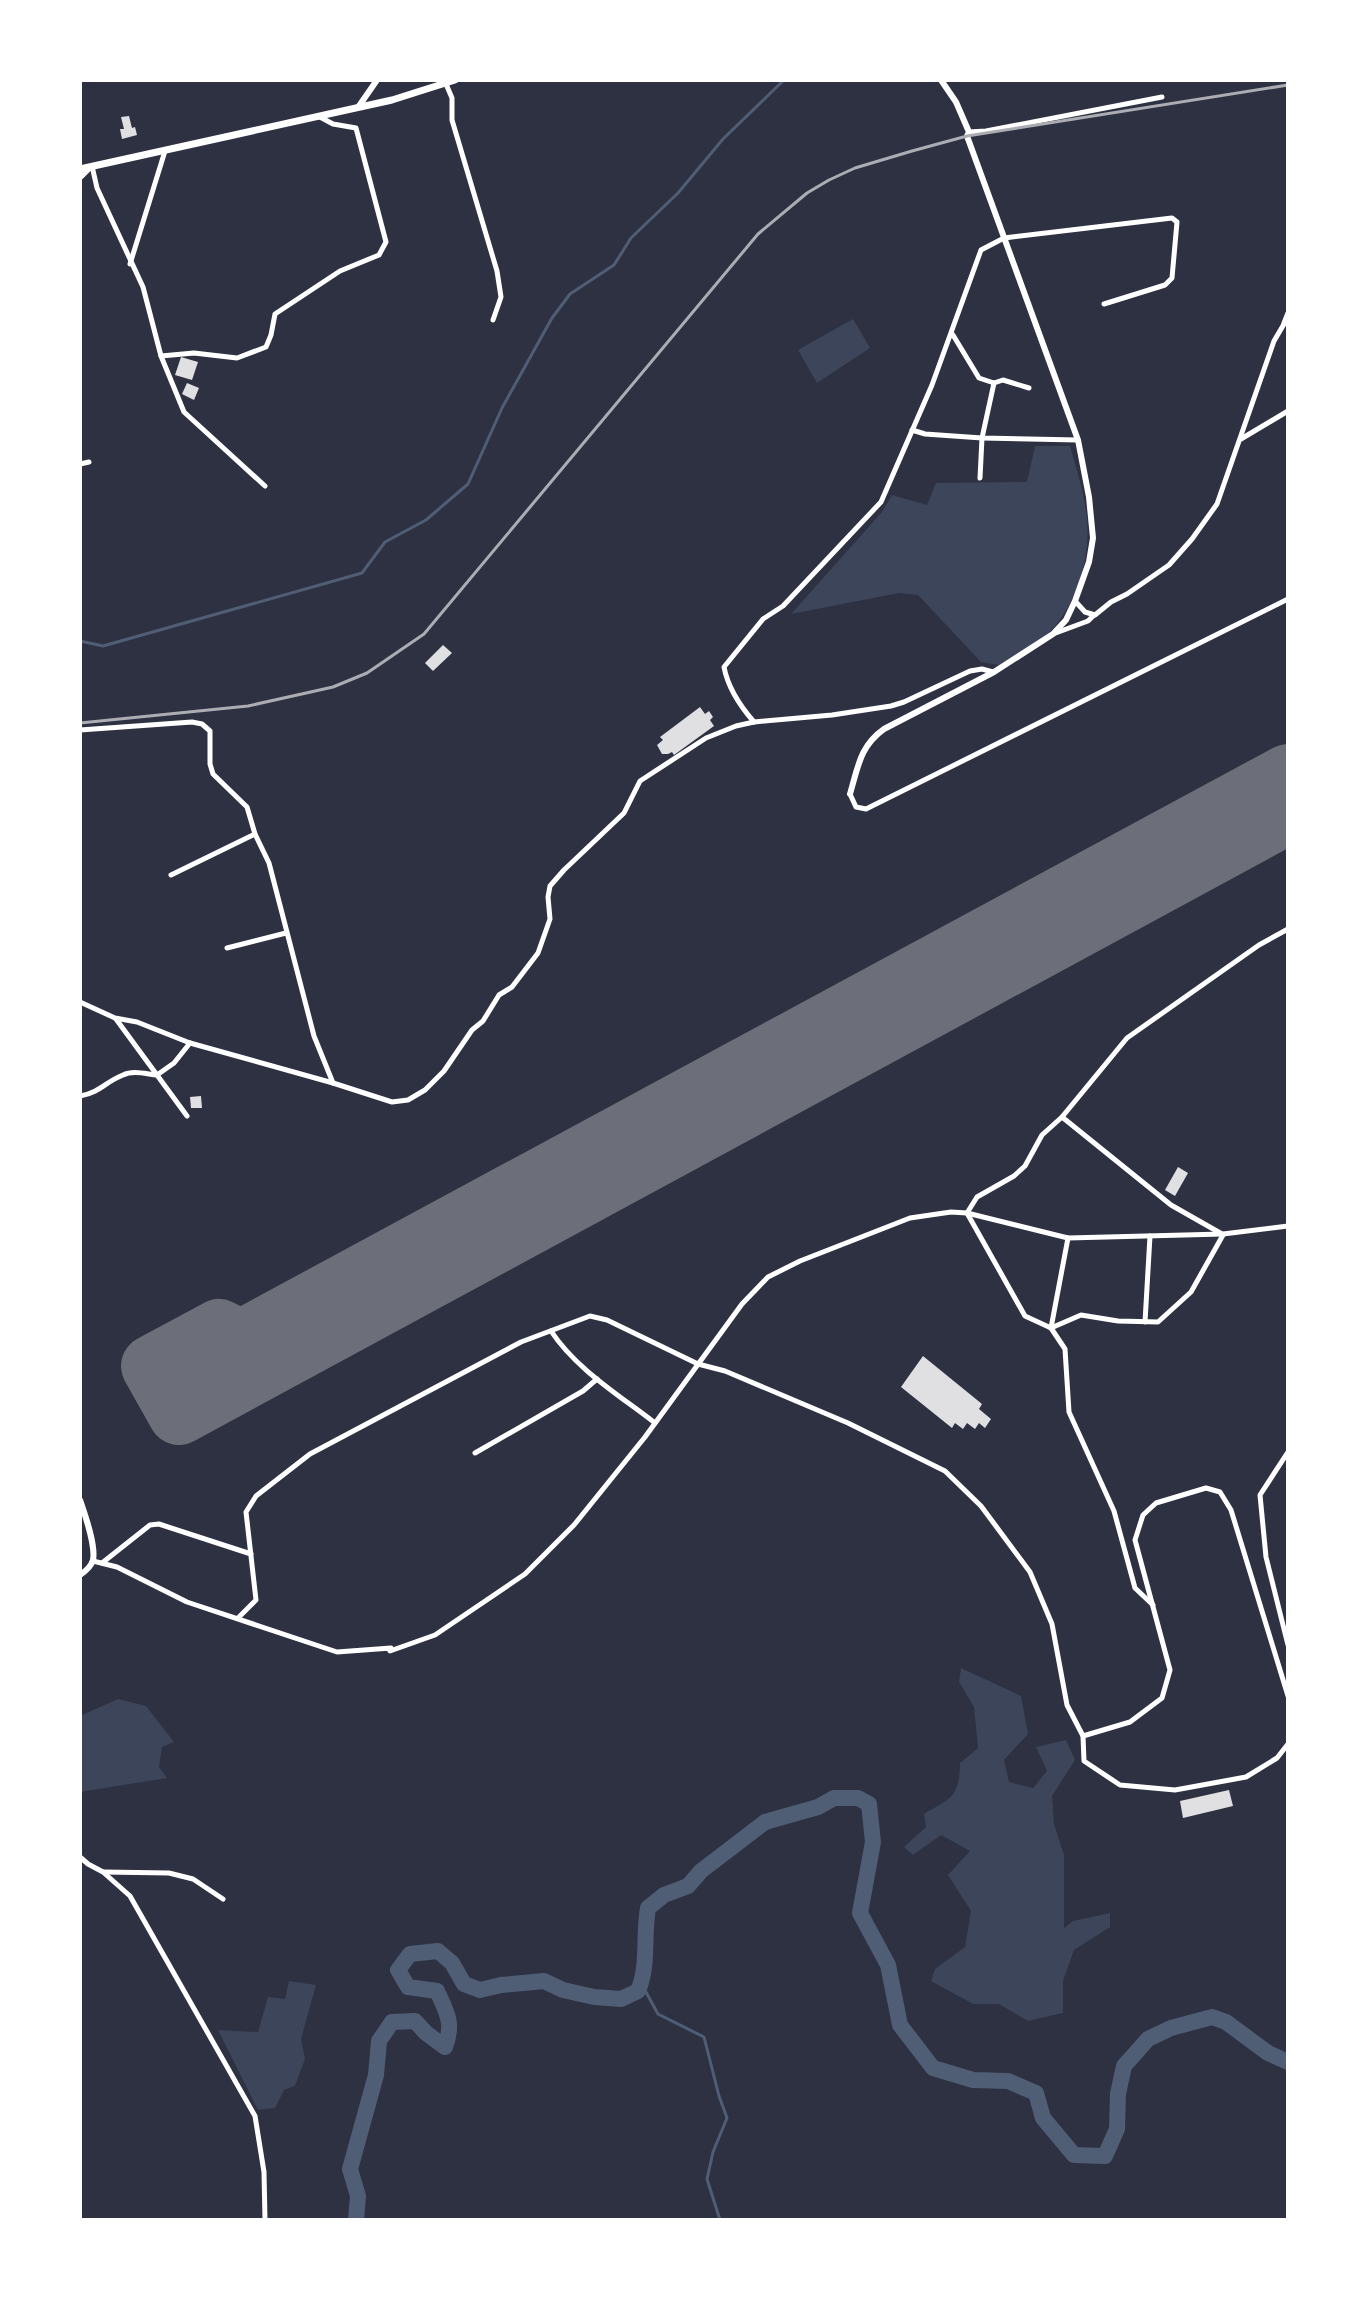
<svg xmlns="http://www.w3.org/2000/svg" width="1368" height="2300" font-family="Raleway,sans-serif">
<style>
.green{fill:#3c4559}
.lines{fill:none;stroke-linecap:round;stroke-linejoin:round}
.stream{stroke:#4f5d75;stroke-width:3}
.river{stroke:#4f5d75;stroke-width:16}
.runway{stroke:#6c6f7a;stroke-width:62}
.building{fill:#e0e0e3}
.minor{stroke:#fff;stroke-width:5}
.tertiary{stroke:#fff;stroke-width:6}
.primary{stroke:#fff;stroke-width:7}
.rail{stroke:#abadb3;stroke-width:3}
</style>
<rect width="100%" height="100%" fill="#2d3142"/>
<g class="green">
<path d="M853,319L870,348L817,383L798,350Z"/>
<path d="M1035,446H1070C1076,467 1083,489 1086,511C1093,554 1077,606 1046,636C1034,648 1014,656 999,665L981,662L918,595L899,593L791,614L882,512L892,495L927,505L936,483L1027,482Z"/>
<path d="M961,1668L1021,1696L1028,1734L1004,1760L1009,1782L1033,1788L1047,1771L1036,1747L1066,1740L1075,1760L1052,1796L1054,1824L1064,1855V1928L1073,1921L1110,1913V1927L1074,1950L1063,1981V2013L1028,2021L999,2004H973L931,1981L935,1969L965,1947L971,1911L948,1875L970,1851L941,1835L913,1855L904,1847L926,1827L924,1814C952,1797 959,1798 960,1763L978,1748L974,1707L959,1682Z"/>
<path d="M118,1699L146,1706L174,1742L162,1747L159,1767L167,1778L80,1792V1716Z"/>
<path d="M289,1981L316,1985L301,2039L305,2059L295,2086L284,2090L275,2108L258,2110L218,2030L258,2032L268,1997L285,1999Z"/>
</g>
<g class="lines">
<g class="stream">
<path d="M80,641L103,646L362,573L385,542L426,520L468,484L502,408L552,318L570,294L614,265L631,238L678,193L723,139L784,80"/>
<path d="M641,1983L658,2014L704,2037L719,2096L727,2118L713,2152L707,2179L720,2220"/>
</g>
<path class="river" d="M356,2220L358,2196L350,2169L376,2075L379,2041L392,2022L415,2021L426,2033L445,2047C454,2023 447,2013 437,1991L408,1987L398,1970L410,1954L438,1951L452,1963L464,1984L480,1990L501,1985L544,1981L563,1990L594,1997L621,1999L638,1991C649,1965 643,1936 648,1908L664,1895L688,1886L701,1871L765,1822L818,1807L834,1798H858L869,1804L873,1842L860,1913L888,1965L900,2025L933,2068L973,2080L1008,2081L1036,2093L1043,2118L1074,2155L1105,2156L1117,2129L1118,2094L1124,2066L1148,2039L1171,2028L1212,2017L1226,2022L1268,2053L1288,2062"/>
<path class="runway" d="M1288,775L241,1341L219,1330L152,1366L179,1414L1288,813"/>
</g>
<g class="building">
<path d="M129,116L132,128L135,127L137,135L122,139L120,129H124L121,117Z"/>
<path d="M181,357L198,362L192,380L175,375Z"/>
<path d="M187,383L199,388L194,400L182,394Z"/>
<path d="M443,645L452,653L433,671L425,663Z"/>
<path d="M700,707L705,714L709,711L713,717L710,720L714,726L674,755L672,752L668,754H662L657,745L663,740L660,737Z"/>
<path d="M201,1096L202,1108H191L190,1097Z"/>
<path d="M1178,1167L1188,1173L1175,1196L1165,1190Z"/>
<path d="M923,1356L982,1404L979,1409L991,1419L985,1428L979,1423L975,1429L967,1423L963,1429L955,1423L952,1428L901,1387Z"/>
<path d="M1229,1790L1233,1806L1183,1818L1180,1801Z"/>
</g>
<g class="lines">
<g class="minor">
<path d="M446,84L452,98V120L497,271L501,297L493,320"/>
<path d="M969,132L986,131L1162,97"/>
<path d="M92,166L97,188L143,287L161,356L184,412L265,486"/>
<path d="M80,178L91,167"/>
<path d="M130,264L165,151"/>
<path d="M1284,323L1288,313"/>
<path d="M953,335L979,378L994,383L1003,380L1029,388"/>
<path d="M161,356L194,353L237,358L266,347L271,335L275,314L340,271L379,255L386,242L356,128L333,124L318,116"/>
<path d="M912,430L925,434L982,438L1078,440"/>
<path d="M1241,439L1288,411"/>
<path d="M80,464L89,462"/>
<path d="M980,478L982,438L994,383"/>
<path d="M1075,601L1085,612L1095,615L1111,602L1127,594L1169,565L1192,539L1217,504L1274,341L1284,324L1288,322"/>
<path d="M1053,634L1088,621L1094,615"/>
<path d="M754,722C740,706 728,688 724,667L763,619L783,606L881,502L932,385L981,250L1004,238L1172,218L1177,222L1172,278L1165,285L1104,304"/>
<path d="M80,730L192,722L202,724L210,731V764L213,774L247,807L255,834L269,863L314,1036L333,1083"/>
<path d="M850,794L856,807L866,809L1288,599"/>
<path d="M171,875L255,834"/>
<path d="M227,948L286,933"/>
<path d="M80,1002L115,1018L137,1022L190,1043L333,1083L392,1102L408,1100L425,1090L444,1071L472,1030L483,1021L499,995L512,987L538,953L550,919L548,897L550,886L564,870L624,813L640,781L706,738L736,726L754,722L832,715L891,706L904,702L970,671L982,669L993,672"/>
<path d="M116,1019L187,1116"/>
<path d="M80,1096C101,1092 105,1082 123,1075C133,1070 146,1074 157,1075L174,1063L190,1043"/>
<path d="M1062,1117L1171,1205L1222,1234"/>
<path d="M967,1213L1025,1316L1051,1328L1065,1349L1069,1412L1114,1511L1135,1588L1153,1605"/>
<path d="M967,1213L977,1197L1014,1176L1025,1166L1042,1135L1062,1117L1127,1038L1259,945L1288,929"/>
<path d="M1145,1322L1150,1236"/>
<path d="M1051,1328L1081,1315L1118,1321L1158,1322L1191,1292L1223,1235"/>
<path d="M1051,1328L1068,1238"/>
<path d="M551,1331C576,1369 619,1395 655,1423"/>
<path d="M1288,1452L1260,1495L1266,1557L1288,1645"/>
<path d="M475,1453L583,1391L597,1379"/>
<path d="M93,1561L117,1567L187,1602L337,1652L391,1648L390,1651L435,1635L525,1574L574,1525L645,1437L742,1304L768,1277L800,1261L910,1218L951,1212L967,1213L1068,1238L1223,1234L1288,1226"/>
<path d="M102,1563L150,1525L159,1524L251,1554"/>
<path d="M238,1618L256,1600L246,1512L256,1496L310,1454L521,1342L590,1316L607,1320L698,1364L725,1371L848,1423L945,1471L981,1506L1030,1572L1052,1624L1067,1705L1083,1736L1084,1761L1120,1785L1175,1790L1246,1777L1277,1758L1288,1744"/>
<path d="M1083,1736L1130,1722L1162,1698L1170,1670L1135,1540L1143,1515L1156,1503L1206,1488L1220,1492L1231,1510L1288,1696"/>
<path d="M80,1857L88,1864L103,1872L130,1896L255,2116L264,2172L265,2220"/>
<path d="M104,1872L169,1873L193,1879L223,1899"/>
</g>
<g class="tertiary">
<path d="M359,106L377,80"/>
<path d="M850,794C858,767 860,746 884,729L994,672L1053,634L1066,620L1075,601L1089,562L1093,538L1089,497L1078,440L967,136L969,132L956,102L941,80"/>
<path d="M80,1500C85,1515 96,1545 93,1560C91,1567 86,1571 80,1575"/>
</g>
<path class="primary" d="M80,169L392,100L455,80"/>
<path class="rail" d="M80,723L248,706L333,687L367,673L424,634L758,234L807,193L829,180L855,168L912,151L967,136L1288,85"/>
</g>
<rect width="1368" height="2300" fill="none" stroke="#ffffff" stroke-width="164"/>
</svg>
